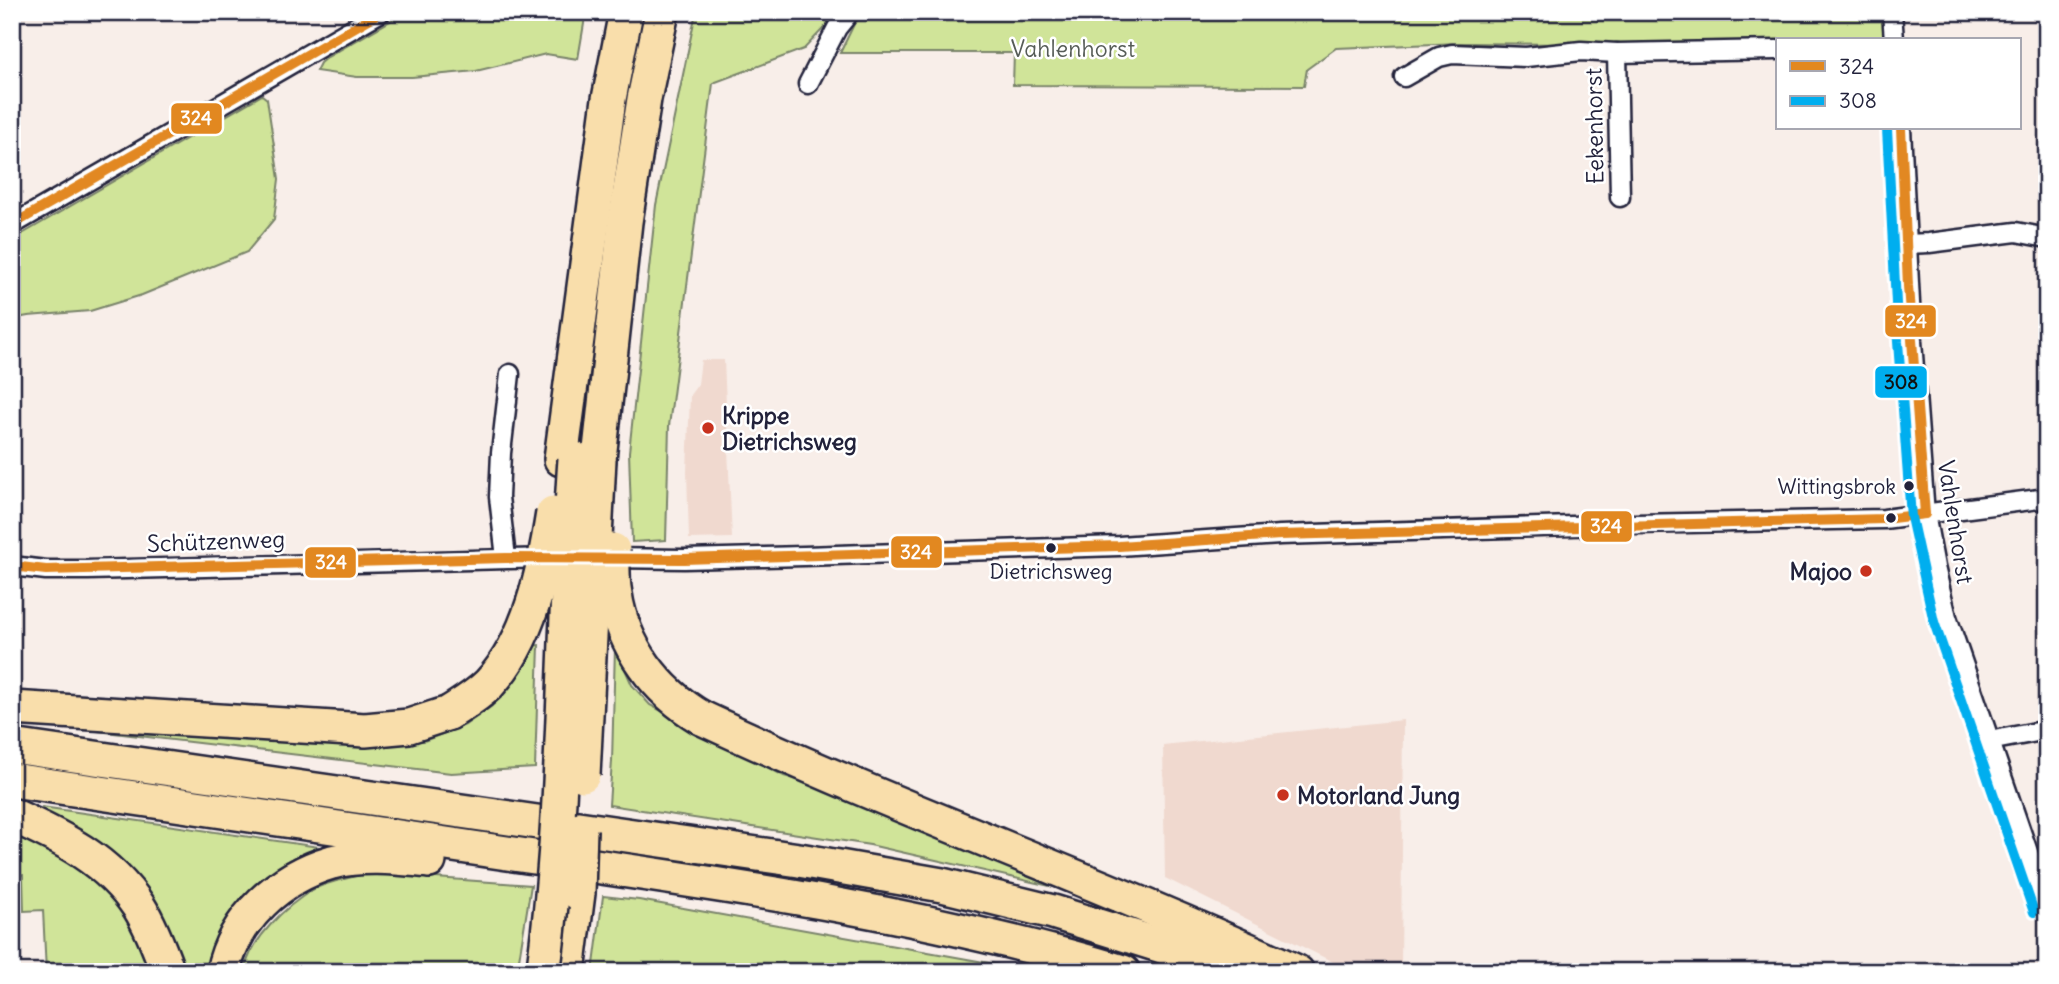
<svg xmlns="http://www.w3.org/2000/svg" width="2059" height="984" font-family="Delius,sans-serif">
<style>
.built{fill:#f0d9cf}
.green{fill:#d0e499;stroke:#79836a;stroke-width:2}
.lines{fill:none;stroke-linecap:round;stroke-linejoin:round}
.street-casing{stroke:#22223b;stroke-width:23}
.highway-casing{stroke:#22223b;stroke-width:38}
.street{stroke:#fff;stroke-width:18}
.highway{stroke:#f9deab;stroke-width:33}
.highway-bridge-casing{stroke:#22223b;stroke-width:38;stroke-linecap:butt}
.highway-bridge{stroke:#f9deab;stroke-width:33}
.bus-1-casing{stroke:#fff;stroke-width:16}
.bus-2-casing{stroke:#fff;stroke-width:16}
.bus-1{stroke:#e28820;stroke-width:10}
.bus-2{stroke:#00aeef;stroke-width:10}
.poi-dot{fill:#c8321e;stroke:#fff;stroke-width:2.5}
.bus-dot{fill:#22223b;stroke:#fff;stroke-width:2.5}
.labels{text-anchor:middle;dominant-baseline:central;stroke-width:5;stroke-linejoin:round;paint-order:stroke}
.bus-label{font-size:21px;fill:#22223b;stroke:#fff;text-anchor:end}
.park-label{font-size:23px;fill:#565c57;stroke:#fff}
.street-label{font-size:23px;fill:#22223b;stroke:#fff}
.poi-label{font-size:23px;font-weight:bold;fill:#22223b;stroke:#fff;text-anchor:start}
.line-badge{stroke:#fff;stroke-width:2.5}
.badge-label{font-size:19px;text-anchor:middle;font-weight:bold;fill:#fff}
.pale-badge-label{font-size:19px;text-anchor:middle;font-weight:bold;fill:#111}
</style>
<rect width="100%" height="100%" fill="#f8eee9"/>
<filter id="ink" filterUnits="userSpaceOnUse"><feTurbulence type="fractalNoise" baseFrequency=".0143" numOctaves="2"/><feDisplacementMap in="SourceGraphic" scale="14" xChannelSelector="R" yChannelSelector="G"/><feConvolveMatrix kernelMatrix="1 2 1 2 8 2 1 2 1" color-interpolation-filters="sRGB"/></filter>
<g filter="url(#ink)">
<g class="built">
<path d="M701,360H724L732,538L689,539L687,472L690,395L698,384Z"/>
<path d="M1403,720L1401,972H1353L1165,878L1163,745Z"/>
</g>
<g class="green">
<path d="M406,12H586L578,59L546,54L476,71L412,77H357L316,71L320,63L326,58Z"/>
<path d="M696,12H839L804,49L713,83L669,426L666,540L632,542L629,452L656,205Z"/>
<path d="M860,12H1883L1885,40H1777V45L1772,46L1460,43L1336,48L1307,69L1304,86L1013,85L1014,53H840Z"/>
<path d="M262,95L267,99L279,179L274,219L247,252L142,295L90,311L28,316L12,319V240Z"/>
<path d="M539,645L535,768L451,773L12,721L356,741H424L465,725L492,706L528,646Z"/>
<path d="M615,647L632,685L650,705L784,776L834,790L1085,894L870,845L609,805L612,761Z"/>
<path d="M42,807L333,849L211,972H184L175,946L144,892L103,846L60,822L40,814Z"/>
<path d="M12,835C55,851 96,873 123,912C135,930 142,952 149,972H46L43,910L24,911L23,875H12Z"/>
<path d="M367,873L531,885L517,972H244C250,939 286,906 314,889C329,881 351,878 367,873Z"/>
<path d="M603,896L639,900L995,964L1026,972H593Z"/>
</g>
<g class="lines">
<defs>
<g id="street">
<path d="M1892,12L1894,40"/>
<path d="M1617,53L1620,197"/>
<path d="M1404,77L1439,57L1452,54L1526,57L1581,51L1617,53L1777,50"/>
<path d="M808,84L837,28L850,12"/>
<path d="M1901,128L1912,341L1925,514L1935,567L1947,617L2047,907"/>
<path d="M12,225L381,12"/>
<path d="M1906,244L1929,243L2016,232L2047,238"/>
<path d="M506,558L499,497L501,453L510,374"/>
<path d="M607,558L684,559L804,556L1119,546L1280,535L1635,524L1884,519L2047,498"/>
<path d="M12,566L46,570H88L551,558"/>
<path d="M1989,741L2047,730"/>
</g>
<g id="highway">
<path d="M561,459L609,99L626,12"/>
<path d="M599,459L625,222L644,99L662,12"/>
<path d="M12,708L365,730L409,726L449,713"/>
<path d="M702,718C897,809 1101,882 1297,972"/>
<path d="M12,746L799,860L942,885L1053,912L1159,945L1228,972"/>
<path d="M12,780C186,804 360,832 534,857C733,886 929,914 1123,972"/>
<path d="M12,815C61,837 108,860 139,907C151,926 160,950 168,972"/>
<path d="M223,972C234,918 280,877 332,862C363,854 397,858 429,861"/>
<path d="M568,972L578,893"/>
</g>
</defs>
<use href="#street" class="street-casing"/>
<use href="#highway" class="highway-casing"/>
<use href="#street" class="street"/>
<use href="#highway" class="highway"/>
<defs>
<g id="highway-bridge">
<path d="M613,550C613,564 612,580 615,594C623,647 656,691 702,718"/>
<path d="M449,713C463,704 477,696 489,684C530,640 544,570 553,513"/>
<path d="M583,775L599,459"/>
<path d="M578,893L580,829"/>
<path d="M544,967C566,799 563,628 575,459"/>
</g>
</defs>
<use href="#highway-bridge" class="highway-bridge-casing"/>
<use href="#highway-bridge" class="highway-bridge"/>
<defs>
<g id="bus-1">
<path d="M1901,128L1908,286L1925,514"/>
<path d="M12,225L381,12"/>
<path d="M12,566L46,570L506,558L684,559L1119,546L1280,535L1884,519L1925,514"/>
</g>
<path id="bus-2" d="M1887,129L1898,342L1911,517L1934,622L2034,912"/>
</defs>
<use href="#bus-1" class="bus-1-casing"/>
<use href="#bus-2" class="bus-2-casing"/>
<use href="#bus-1" class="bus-1"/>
<use href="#bus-2" class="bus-2"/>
</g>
</g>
<g class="poi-dot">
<circle cx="708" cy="428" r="7"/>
<circle cx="1866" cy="571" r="7"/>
<circle cx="1283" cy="795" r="7"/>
</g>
<g class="bus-dot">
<circle cx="1909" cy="486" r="6"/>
<circle cx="1891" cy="518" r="6"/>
<circle cx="1051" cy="548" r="6"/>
</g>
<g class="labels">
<g class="bus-label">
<text x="1896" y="486">Wittingsbrok</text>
<text x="1051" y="571" text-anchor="middle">Dietrichsweg</text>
</g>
<g class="park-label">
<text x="1073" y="48">Vahlenhorst</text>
</g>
<g class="street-label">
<text transform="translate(1594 126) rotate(-91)">Eekenhorst</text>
<text transform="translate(1956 522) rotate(81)">Vahlenhorst</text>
<text transform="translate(216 541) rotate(-2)">Schützenweg</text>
</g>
<g class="poi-label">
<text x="722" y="415">Krippe<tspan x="722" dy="26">Dietrichsweg</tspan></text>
<text x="1852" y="571" text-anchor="end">Majoo</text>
<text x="1297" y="795">Motorland Jung</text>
</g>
</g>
<g class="line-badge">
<rect x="170" y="102" width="53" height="33" rx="7" fill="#e28820"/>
<rect x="1884" y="304" width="53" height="34" rx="7" fill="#e28820"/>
<rect x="1874" y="365" width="54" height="34" rx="7" fill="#00aeef"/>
<rect x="1580" y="510" width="53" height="33" rx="7" fill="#e28820"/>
<rect x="890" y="535" width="53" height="34" rx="7" fill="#e28820"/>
<rect x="304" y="546" width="53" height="33" rx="7" fill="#e28820"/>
</g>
<g class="badge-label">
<text x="196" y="125">324</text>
<text x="1911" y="328">324</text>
<text x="1606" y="533">324</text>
<text x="916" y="559">324</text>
<text x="331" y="569">324</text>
</g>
<g class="pale-badge-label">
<text x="1901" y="389">308</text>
</g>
<rect width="2059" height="984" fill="none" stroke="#fff" stroke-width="42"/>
<rect x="21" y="21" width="2017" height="942" fill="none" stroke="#22223b" stroke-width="2.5" filter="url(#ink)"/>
<rect x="1776" y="38" width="245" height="91" fill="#ffffff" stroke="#a7a7b1" stroke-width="2"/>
<rect x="1790" y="61" width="35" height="10" fill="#e28820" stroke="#a7a7b1" stroke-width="2"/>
<text x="1839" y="74" font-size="21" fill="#22223b">324</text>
<rect x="1790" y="96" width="35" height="10" fill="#00aeef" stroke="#a7a7b1" stroke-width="2"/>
<text x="1839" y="108" font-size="21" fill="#22223b">308</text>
</svg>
